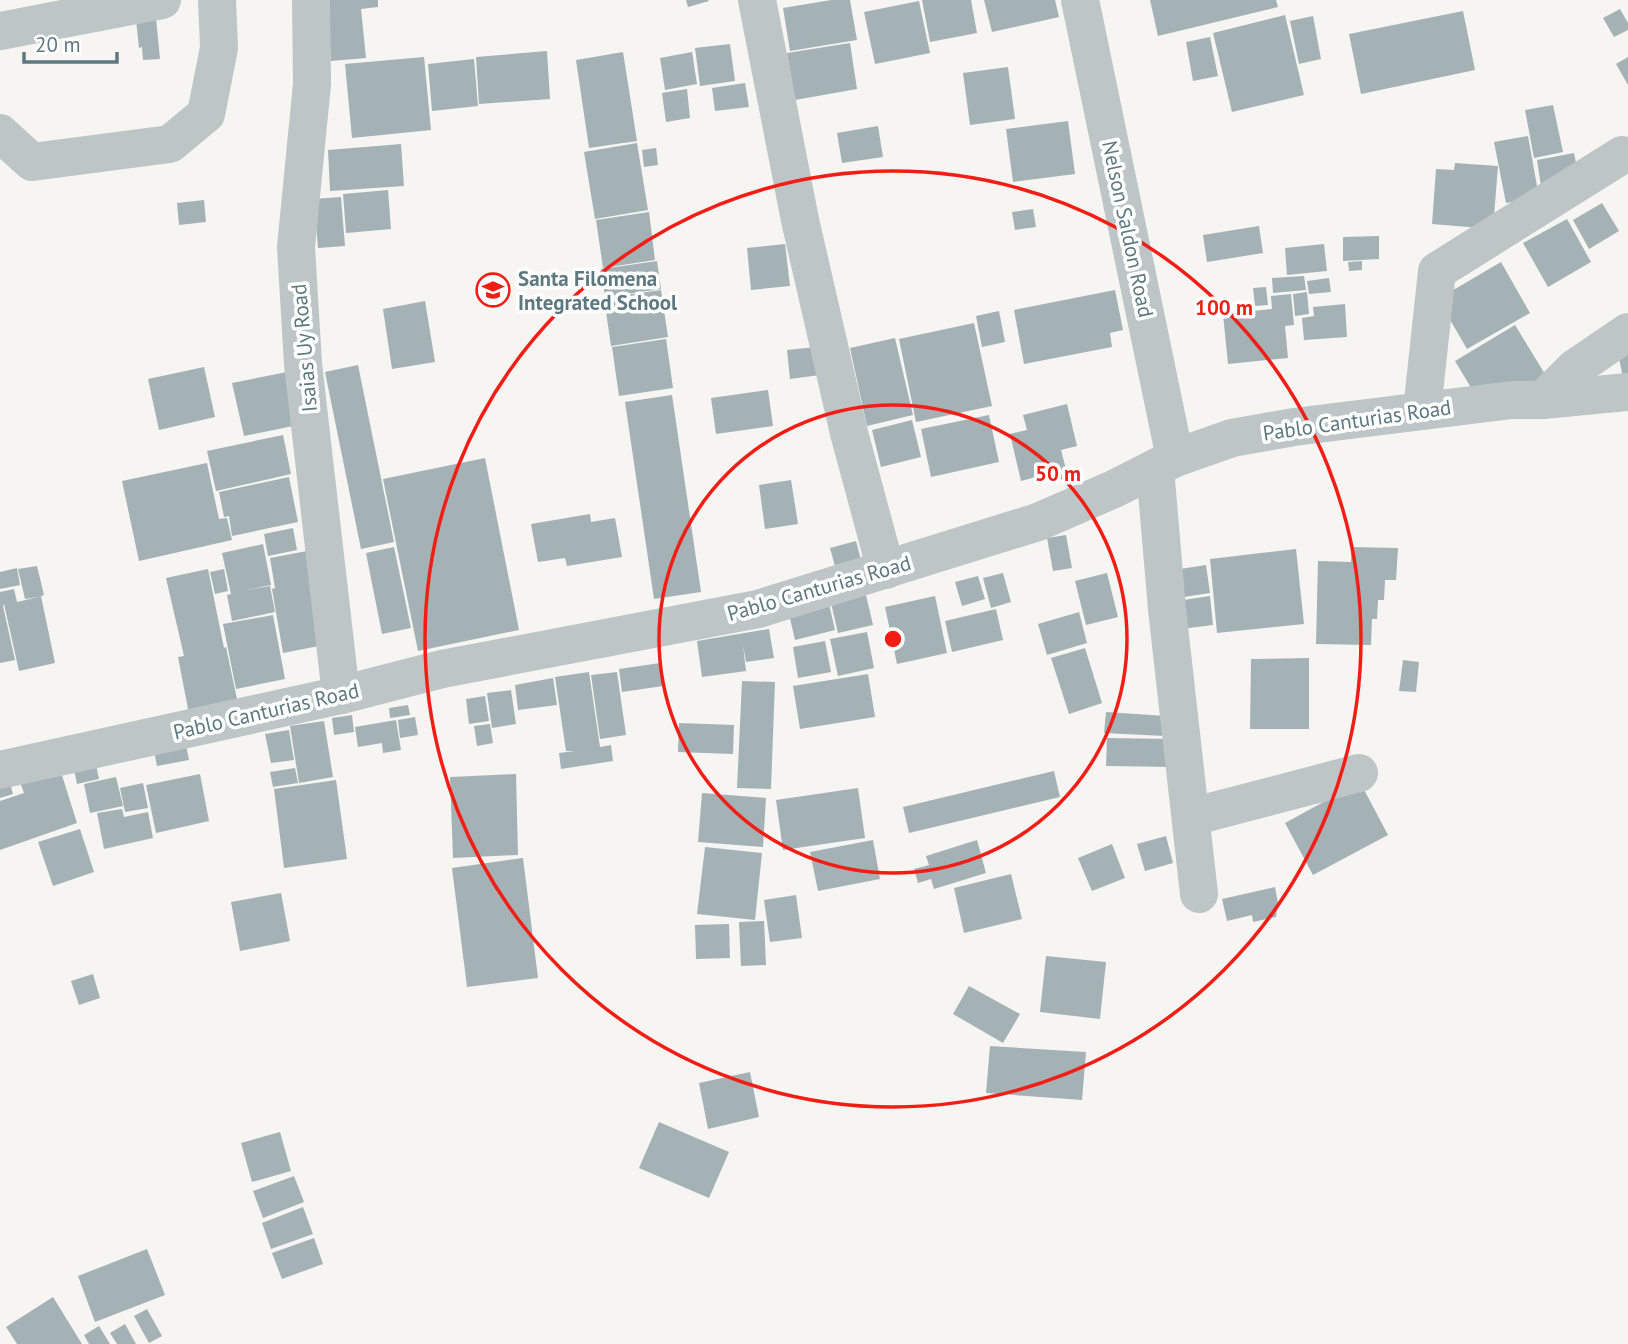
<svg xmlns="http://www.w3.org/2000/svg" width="1628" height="1344" font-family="'PT Sans',sans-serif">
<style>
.building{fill:#a4b2b5}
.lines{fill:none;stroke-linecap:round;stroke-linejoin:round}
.minor{stroke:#bec5c7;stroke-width:38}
.ring{fill:none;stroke:#f21e16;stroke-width:3.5}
.labels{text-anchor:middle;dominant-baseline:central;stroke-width:7;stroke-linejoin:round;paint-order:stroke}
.street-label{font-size:21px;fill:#5e7880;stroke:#fff}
.poi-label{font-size:21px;font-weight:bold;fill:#5e7880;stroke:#fff;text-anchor:start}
.centre{fill:#f21e16;stroke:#fff;stroke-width:3.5}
.ring-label{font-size:21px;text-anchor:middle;font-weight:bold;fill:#f21e16;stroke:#fff;stroke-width:7;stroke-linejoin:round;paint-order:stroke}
</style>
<rect width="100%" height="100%" fill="#f6f5f2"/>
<g class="building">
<path d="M326,0H378V7L361,9L366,58L331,61Z"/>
<path d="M686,0H708L709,1L688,7Z"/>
<path d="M831,0H850L857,40L790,51L783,8Z"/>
<path d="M922,0H971L977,33L930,42Z"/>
<path d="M984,0H1055L1059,17L992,32Z"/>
<path d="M1150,0H1276L1278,7L1158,36Z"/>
<path d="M919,1L930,53L875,64L864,12Z"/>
<path d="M1620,9L1628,23V30L1614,37L1603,18Z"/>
<path d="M1463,11L1475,70L1361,94L1349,34Z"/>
<path d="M1285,15L1304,95L1232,112L1213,33Z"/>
<path d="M1313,16L1321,59L1299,64L1290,21Z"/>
<path d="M156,18L160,59L143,60L142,47L139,48L136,20Z"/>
<path d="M1210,37L1218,76L1193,81L1186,42Z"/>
<path d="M850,43L857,89L795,100L787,53Z"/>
<path d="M730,44L735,81L700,86L695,48Z"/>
<path d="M547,51L550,99L479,104L476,57Z"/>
<path d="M623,52L637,141L589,148L576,60Z"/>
<path d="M692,52L697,84L665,90L660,58Z"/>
<path d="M424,57L431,130L352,138L345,64Z"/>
<path d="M1628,57V85L1616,64Z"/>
<path d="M474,59L478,106L432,111L428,64Z"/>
<path d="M1008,67L1015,119L970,125L963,73Z"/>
<path d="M745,83L749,107L715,111L712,88Z"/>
<path d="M687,89L690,118L666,122L662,93Z"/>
<path d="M1553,105L1563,152L1534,158L1525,110Z"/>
<path d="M1068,121L1075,174L1013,182L1006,129Z"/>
<path d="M878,126L883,157L842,163L837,133Z"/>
<path d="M1528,136L1539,197L1506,203L1494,142Z"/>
<path d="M637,143L648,210L595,219L584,152Z"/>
<path d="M401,144L404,186L330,191L328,150Z"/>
<path d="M656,148L658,165L644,167L642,150Z"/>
<path d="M1574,153L1579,178L1541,186L1537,160Z"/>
<path d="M1455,163L1498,166L1493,229L1432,224L1436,169L1454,170Z"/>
<path d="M388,190L391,229L346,233L343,194Z"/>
<path d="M341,197L345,246L318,248L314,199Z"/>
<path d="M204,200L206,222L179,225L177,203Z"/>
<path d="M1602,203L1619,231L1589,249L1573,220Z"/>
<path d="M1033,209L1036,227L1015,230L1012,212Z"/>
<path d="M649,212L655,260L603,268L596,220Z"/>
<path d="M1567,219L1591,262L1548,287L1523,243Z"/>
<path d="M1259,226L1263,253L1207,262L1203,235Z"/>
<path d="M1379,236V259L1343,261V237Z"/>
<path d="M785,244L790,286L751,290L747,248Z"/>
<path d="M1324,244L1327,271L1287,275L1285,248Z"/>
<path d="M657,261L661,289L605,297L601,269Z"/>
<path d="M1362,261V270L1349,271L1348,262Z"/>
<path d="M1501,262L1530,313L1467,349L1438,299Z"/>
<path d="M1304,276L1306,290L1273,293L1272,278Z"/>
<path d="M1329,278L1331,292L1309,294L1307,281Z"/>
<path d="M1266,287L1268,305L1255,306L1253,288Z"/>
<path d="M661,290L668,337L611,346L604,298Z"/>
<path d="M1115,290L1123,330L1110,333L1112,347L1024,364L1014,310Z"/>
<path d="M1307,292L1309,314L1295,316L1293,294Z"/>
<path d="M1291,294L1294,325L1285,326L1288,358L1228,364L1223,314L1272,309L1271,296Z"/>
<path d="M425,301L435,362L392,369L383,309Z"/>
<path d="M1345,304L1347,337L1304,340L1302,318L1314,316L1313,307Z"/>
<path d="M999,311L1005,342L982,347L976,316Z"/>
<path d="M974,323L992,406L916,422L899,339Z"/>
<path d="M1515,325L1548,379L1476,396L1455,361Z"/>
<path d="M895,338L913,415L867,426L850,348Z"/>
<path d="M666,339L673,388L619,396L612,347Z"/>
<path d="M816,347L820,375L790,379L787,350Z"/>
<path d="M1628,347V387L1625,388L1618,353Z"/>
<path d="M358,365L394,542L361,549L325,372Z"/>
<path d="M204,367L215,417L159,430L148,379Z"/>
<path d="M287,372L298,425L244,436L232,383Z"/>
<path d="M768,390L773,426L716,434L711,398Z"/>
<path d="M672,395L701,592L654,599L625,402Z"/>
<path d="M1067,404L1077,446L1061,450L1066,469L1021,481L1010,434L1027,430L1023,415Z"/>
<path d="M989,415L999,462L931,477L921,429Z"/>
<path d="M912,420L921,457L881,467L872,430Z"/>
<path d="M283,435L291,474L216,491L207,451Z"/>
<path d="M485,458L519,630L418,651L383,479Z"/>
<path d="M207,463L219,519L227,518L232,540L139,561L122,481Z"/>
<path d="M289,477L298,522L232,536L229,516L224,517L219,492Z"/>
<path d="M791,480L798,524L765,529L759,485Z"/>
<path d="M590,514L591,522L615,518L622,557L567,566L565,558L538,562L531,524Z"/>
<path d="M293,528L297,550L268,556L264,534Z"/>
<path d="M1066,535L1072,568L1053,571L1047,538Z"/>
<path d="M856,541L861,560L835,566L830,548Z"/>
<path d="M263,544L271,585L247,590L270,586L275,612L232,621L227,595L231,594L222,553Z"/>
<path d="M394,547L411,628L382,634L366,553Z"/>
<path d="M1351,547L1398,548L1396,580H1385L1384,600H1378L1377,619H1372L1371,645L1316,644L1318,561L1351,562Z"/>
<path d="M1296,549L1304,624L1217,633L1210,559Z"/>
<path d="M307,551L324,645L283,653L272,589L275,588L270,558Z"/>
<path d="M1206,565L1210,593L1177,598L1174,570Z"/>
<path d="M37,566L44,595L41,596L55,663L19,671L4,604L3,606L15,660L0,663V592L14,589L17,602L38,597L25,599L18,569Z"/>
<path d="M17,568L20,585L0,589V572Z"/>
<path d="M208,569L224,648L226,647L238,704L189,714L178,657L184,656L166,578Z"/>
<path d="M224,569L228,591L215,594L210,572Z"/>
<path d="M1003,573L1011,602L991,608L983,578Z"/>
<path d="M1107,573L1118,617L1086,625L1075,581Z"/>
<path d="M978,576L985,599L962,606L955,582Z"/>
<path d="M866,595L873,625L838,633L831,603Z"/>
<path d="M935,596L947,653L897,664L885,607Z"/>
<path d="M1210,596L1213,625L1181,629L1177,601Z"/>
<path d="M829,604L835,630L795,640L789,614Z"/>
<path d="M996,609L1003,640L952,652L945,621Z"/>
<path d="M1079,612L1087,643L1047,655L1038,624Z"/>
<path d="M273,615L285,679L236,689L223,624Z"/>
<path d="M769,629L774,658L746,662L743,645L746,671L702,677L697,641Z"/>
<path d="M867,632L874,668L838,676L830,639Z"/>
<path d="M825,641L831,672L798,678L793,647Z"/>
<path d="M1085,648L1102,703L1069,714L1051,658Z"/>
<path d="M1309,658V729H1250L1251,659Z"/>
<path d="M1403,660L1419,662L1416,692L1399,691Z"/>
<path d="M660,663L663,686L622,692L619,669Z"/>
<path d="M589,672L600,747L611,745L613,761L561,769L559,753L575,751H566L555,677Z"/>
<path d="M617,672L626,735L600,739L591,675Z"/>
<path d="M868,674L875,717L800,729L793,686Z"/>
<path d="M553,678L557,705L518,710L515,685Z"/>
<path d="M742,681L775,682L771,789L737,788Z"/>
<path d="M511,690L516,724L492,728L487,693Z"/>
<path d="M485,696L489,721L469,724L466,699Z"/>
<path d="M408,705L410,715L390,718L389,708Z"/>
<path d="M1106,712L1166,716L1165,736L1104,733Z"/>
<path d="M352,715L354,732L334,735L332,718Z"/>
<path d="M415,717L418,735L400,738L398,720Z"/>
<path d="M396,720L401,750L383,753L382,743L358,747L355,727Z"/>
<path d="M324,721L333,777L299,783L290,726Z"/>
<path d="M679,723L734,725L733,754L678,752Z"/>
<path d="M490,724L493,743L477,746L474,726Z"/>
<path d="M289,730L294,760L271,763L265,734Z"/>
<path d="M1107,738L1175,739L1174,767L1106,766Z"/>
<path d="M185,740L189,760L157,766L153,746Z"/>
<path d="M95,760L99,779L77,784L73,765Z"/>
<path d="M295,768L298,783L273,787L270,772Z"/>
<path d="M60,769L77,823L0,850V801L24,793L20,782Z"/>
<path d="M1054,771L1060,797L909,833L903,807Z"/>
<path d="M200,774L209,821L156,833L146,785Z"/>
<path d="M516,774L518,855L453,858L450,777Z"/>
<path d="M116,777L123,806L90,813L84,784Z"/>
<path d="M336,780L347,859L284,868L274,789Z"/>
<path d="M1360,782L1388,835L1313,875L1285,823Z"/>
<path d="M10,783L13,794L0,798V786Z"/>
<path d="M143,783L148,808L125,812L120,788Z"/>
<path d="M858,788L865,838L783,850L776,800Z"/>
<path d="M702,793L766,798L763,847L698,842Z"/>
<path d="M122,809L124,817L148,812L153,838L104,849L97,813Z"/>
<path d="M80,829L94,872L53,886L38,842Z"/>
<path d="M1166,836L1173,863L1145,871L1137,844Z"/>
<path d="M873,840L880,879L818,891L810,852Z"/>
<path d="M977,840L986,873L934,889L931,879L918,883L914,869L929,865L926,856Z"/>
<path d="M1112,844L1125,878L1092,891L1078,858Z"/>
<path d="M705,847L762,853L755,920L697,914Z"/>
<path d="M523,858L538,978L467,987L452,868Z"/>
<path d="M1011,874L1022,919L964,933L954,888Z"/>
<path d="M1275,887L1278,903L1276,917L1253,922L1252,915L1227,921L1222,899Z"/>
<path d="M281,893L290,941L240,951L231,902Z"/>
<path d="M796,895L802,938L770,942L764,900Z"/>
<path d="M764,921L766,965L741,966L739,922Z"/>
<path d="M729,924L730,958L696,959L695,925Z"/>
<path d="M1046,956L1106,962L1100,1019L1040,1012Z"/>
<path d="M93,974L100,998L79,1005L71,981Z"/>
<path d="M969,986L1020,1014L1003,1043L953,1014Z"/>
<path d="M990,1046L1086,1052L1082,1100L986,1093Z"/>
<path d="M750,1072L759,1117L708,1129L699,1083Z"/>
<path d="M659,1122L729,1152L709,1198L639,1168Z"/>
<path d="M280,1132L291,1171L252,1182L241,1143Z"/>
<path d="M294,1176L304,1202L263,1218L253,1191Z"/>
<path d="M303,1207L313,1234L271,1249L262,1223Z"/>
<path d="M314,1238L323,1264L282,1279L272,1253Z"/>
<path d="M147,1249L165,1295L95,1322L78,1276Z"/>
<path d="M53,1297L82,1344H17L6,1327Z"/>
<path d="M147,1309L162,1336L149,1343L134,1316Z"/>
<path d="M125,1324L136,1344H117L110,1333Z"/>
<path d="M99,1326L110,1344H89L84,1335Z"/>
</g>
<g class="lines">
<g class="minor">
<path d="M311,0L312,84L296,247L303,364L341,695"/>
<path d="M757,0L800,220L849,433L886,570"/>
<path d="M1080,0L1175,458"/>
<path d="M0,31L162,0"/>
<path d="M0,133L32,162L170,144L206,114L219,48L217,0"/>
<path d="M1543,400L1575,368L1628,332"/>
<path d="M1422,411L1437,271L1622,155"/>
<path d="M1155,468L1167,609L1199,894"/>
<path d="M0,770L341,695L442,669L758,609L1038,522L1114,489L1175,458L1232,438L1294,427L1512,400H1543L1628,392"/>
<path d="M1191,817L1359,773"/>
</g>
</g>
<g class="ring">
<circle cx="893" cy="639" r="234"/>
<circle cx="893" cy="639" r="468"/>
</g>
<defs>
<symbol id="school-ring" viewBox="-11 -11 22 22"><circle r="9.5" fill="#fff" stroke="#f21e16" stroke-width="1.5"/><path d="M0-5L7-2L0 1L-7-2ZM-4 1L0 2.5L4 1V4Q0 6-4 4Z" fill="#f21e16"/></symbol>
</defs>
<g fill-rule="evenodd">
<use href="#school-ring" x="474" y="271" width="38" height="38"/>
</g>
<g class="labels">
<g class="street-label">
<text transform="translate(1128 229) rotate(78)">Nelson Saldon Road</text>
<text transform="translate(304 348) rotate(-95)">Isaias Uy Road</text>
<text transform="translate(1357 420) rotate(-8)">Pablo Canturias Road</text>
<text transform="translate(819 588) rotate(-16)">Pablo Canturias Road</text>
<text transform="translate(266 711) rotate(-13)">Pablo Canturias Road</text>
</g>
<g class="poi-label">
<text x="518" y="278">Santa Filomena<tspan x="518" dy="24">Integrated School</tspan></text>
</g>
</g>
<circle cx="893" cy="639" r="10" class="centre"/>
<g class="ring-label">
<text x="1224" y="315">100 m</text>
<text x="1058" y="481">50 m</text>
</g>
<path d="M24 52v10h93v-10" fill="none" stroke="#5e7880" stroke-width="3.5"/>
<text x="35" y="52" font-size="21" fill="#5e7880" stroke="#ffffff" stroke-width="5" paint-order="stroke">20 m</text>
</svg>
